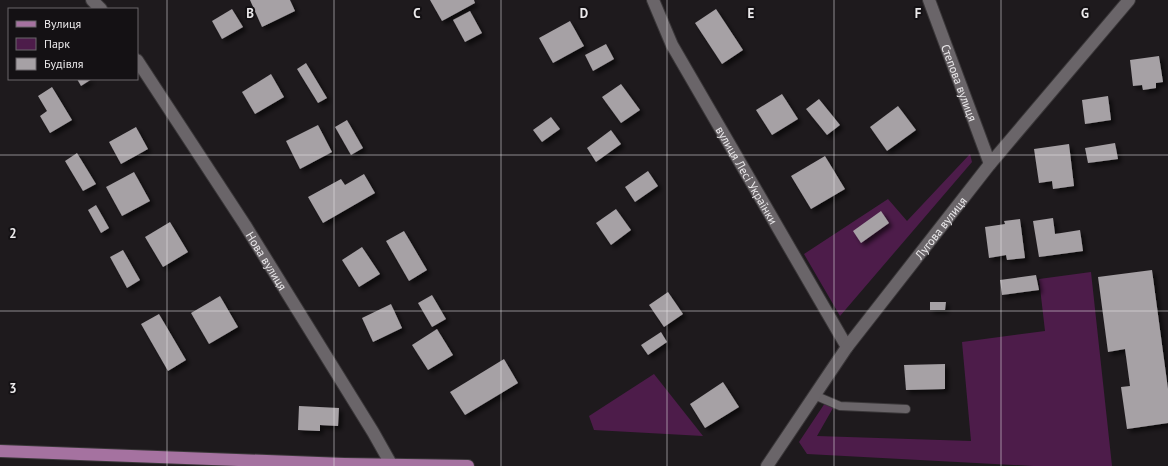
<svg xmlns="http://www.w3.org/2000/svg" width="1168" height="466" font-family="'PT Sans',sans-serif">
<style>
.green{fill:#4d1c4a}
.building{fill:#a6a1a5;filter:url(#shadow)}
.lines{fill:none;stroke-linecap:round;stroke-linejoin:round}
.lane-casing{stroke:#3a3739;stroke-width:10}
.street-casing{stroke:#3a3739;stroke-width:14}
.primary-casing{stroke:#3a3739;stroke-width:14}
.lane{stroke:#6a6569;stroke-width:8}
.street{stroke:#6a6569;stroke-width:12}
.primary{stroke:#a572a0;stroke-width:12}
.grid{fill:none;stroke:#ebe9eb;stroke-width:1;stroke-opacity:0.55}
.labels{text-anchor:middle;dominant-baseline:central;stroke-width:4;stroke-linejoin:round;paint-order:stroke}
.street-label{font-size:12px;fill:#ebe9eb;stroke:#141114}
.grid-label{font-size:13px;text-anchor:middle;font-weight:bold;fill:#ebe9eb;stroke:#141114;stroke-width:4;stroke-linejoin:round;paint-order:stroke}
</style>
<defs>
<filter id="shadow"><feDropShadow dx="3.5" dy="3.5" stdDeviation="2" flood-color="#0009"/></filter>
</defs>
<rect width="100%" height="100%" fill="#1e1a1d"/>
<g class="green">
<path d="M970,154L972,162L840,316L804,254L888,199L907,221Z"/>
<path d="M1091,272L1112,466H1033L807,454L799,442L825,403L833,408L817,436L971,441L962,342L1045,331L1039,279Z"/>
<path d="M654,374L703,436L594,430L589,416Z"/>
</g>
<g class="building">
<path d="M250,0H290L295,11L262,27Z"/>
<path d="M430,0H474L475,3L442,21Z"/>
<path d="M232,9L243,27L222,39L212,21Z"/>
<path d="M716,9L743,50L722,64L695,23Z"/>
<path d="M470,11L482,33L465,42L453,20Z"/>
<path d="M570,21L584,46L553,63L539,38Z"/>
<path d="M606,44L614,59L593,71L585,55Z"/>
<path d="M1159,56L1163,82L1156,83V88L1143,90L1142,85L1133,86L1130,60Z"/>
<path d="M306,63L327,98L318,103L297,69Z"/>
<path d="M271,74L284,97L255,114L242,92Z"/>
<path d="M77,79H92L81,86Z"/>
<path d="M621,84L640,110L621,123L602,97Z"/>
<path d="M52,87L72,120L50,133L40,116L47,111L38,96Z"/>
<path d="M782,94L798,119L772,135L756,110Z"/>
<path d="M1108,96L1111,120L1085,124L1082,100Z"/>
<path d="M819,99L840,125L827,135L806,109Z"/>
<path d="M898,106L916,130L887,151L870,127Z"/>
<path d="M551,117L560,129L542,142L533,130Z"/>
<path d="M347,120L363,148L351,155L335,127Z"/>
<path d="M318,125L332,152L300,169L286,141Z"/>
<path d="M136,127L148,149L121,164L109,142Z"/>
<path d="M611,130L621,144L596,162L587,148Z"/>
<path d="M1115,143L1118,159L1088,163L1085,148Z"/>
<path d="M1069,144L1074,186L1053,189L1052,181L1039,183L1034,149Z"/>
<path d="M77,153L96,184L83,191L65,161Z"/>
<path d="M825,156L845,189L811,209L791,176Z"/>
<path d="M648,171L658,186L635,202L625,187Z"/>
<path d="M134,172L150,201L122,216L106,187Z"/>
<path d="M364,174L375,193L323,223L308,197L341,179L345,185Z"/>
<path d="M96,205L109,228L101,233L88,210Z"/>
<path d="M616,209L631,230L611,245L596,223Z"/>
<path d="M881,211L889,223L861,243L853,231Z"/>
<path d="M1053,218L1055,234L1080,230L1083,251L1039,257L1033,221Z"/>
<path d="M1020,219L1025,258L1007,260L1006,255L989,258L985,227L1005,224L1004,221Z"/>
<path d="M170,222L188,252L163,267L145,237Z"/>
<path d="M404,231L427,270L409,281L386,241Z"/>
<path d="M362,247L380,274L359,287L342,260Z"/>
<path d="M123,250L140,280L127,288L110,257Z"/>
<path d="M1152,270L1168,389V423L1127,429L1121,387L1130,386L1125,349L1108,352L1098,277Z"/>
<path d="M1036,275L1039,290L1002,295L1000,280Z"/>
<path d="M668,292L683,314L664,327L649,305Z"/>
<path d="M432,295L446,319L432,327L418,303Z"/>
<path d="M220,296L238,327L209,344L191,313Z"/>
<path d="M930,302H946L945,310H930Z"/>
<path d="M391,304L402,328L373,342L362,318Z"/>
<path d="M159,314L186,360L168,371L141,324Z"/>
<path d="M437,329L453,355L428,370L412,345Z"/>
<path d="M661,332L667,342L648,355L641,345Z"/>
<path d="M504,359L518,383L465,415L450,392Z"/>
<path d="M945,364V389L906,390L904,365Z"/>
<path d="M723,382L739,407L705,428L690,404Z"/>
<path d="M299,406L339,408L338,426L320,425V431L298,430Z"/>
</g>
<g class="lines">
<defs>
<path id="lane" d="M814,395L840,406L906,409"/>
<g id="street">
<path d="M92,0L101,9"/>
<path id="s1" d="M653,0L672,45L847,347"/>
<path id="s2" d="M929,0L990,164"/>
<path id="s3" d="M137,60L245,225L373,432L391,464"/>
<path id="s4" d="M767,466L847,347L990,164L1129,0"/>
</g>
<path id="primary" d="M0,451L344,464L468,466"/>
</defs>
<use href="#lane" class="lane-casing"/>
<use href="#street" class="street-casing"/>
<use href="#primary" class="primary-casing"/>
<use href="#lane" class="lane"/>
<use href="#street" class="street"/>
<use href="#primary" class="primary"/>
</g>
<path class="grid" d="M167,0V466M334,0V466M501,0V466M667,0V466M834,0V466M1001,0V466M0,155H1168M0,311H1168"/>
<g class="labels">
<g class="street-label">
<text stroke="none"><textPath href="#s2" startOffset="88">Степова вулиця</textPath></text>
<text stroke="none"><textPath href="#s1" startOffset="199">вулиця Лесі Українки</textPath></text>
<text stroke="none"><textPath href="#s4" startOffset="295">Лугова вулиця</textPath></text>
<text stroke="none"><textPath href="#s3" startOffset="239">Нова вулиця</textPath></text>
</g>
</g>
<g class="grid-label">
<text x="250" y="18">B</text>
<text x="417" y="18">C</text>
<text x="584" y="18">D</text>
<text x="751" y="18">E</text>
<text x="918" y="18">F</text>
<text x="1085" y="18">G</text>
<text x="13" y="238">2</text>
<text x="13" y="393">3</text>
</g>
<rect x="8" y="8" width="130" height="72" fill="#141114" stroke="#6a676a"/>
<rect x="16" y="21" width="20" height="6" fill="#a572a0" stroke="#6a676a"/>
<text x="44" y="28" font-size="12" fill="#ebe9eb">Вулиця</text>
<rect x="16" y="38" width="20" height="12" fill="#4d1c4a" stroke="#6a676a"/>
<text x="44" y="48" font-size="12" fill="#ebe9eb">Парк</text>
<rect x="16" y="58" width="20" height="12" fill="#a6a1a5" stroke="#6a676a"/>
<text x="44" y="68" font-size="12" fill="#ebe9eb">Будівля</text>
</svg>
